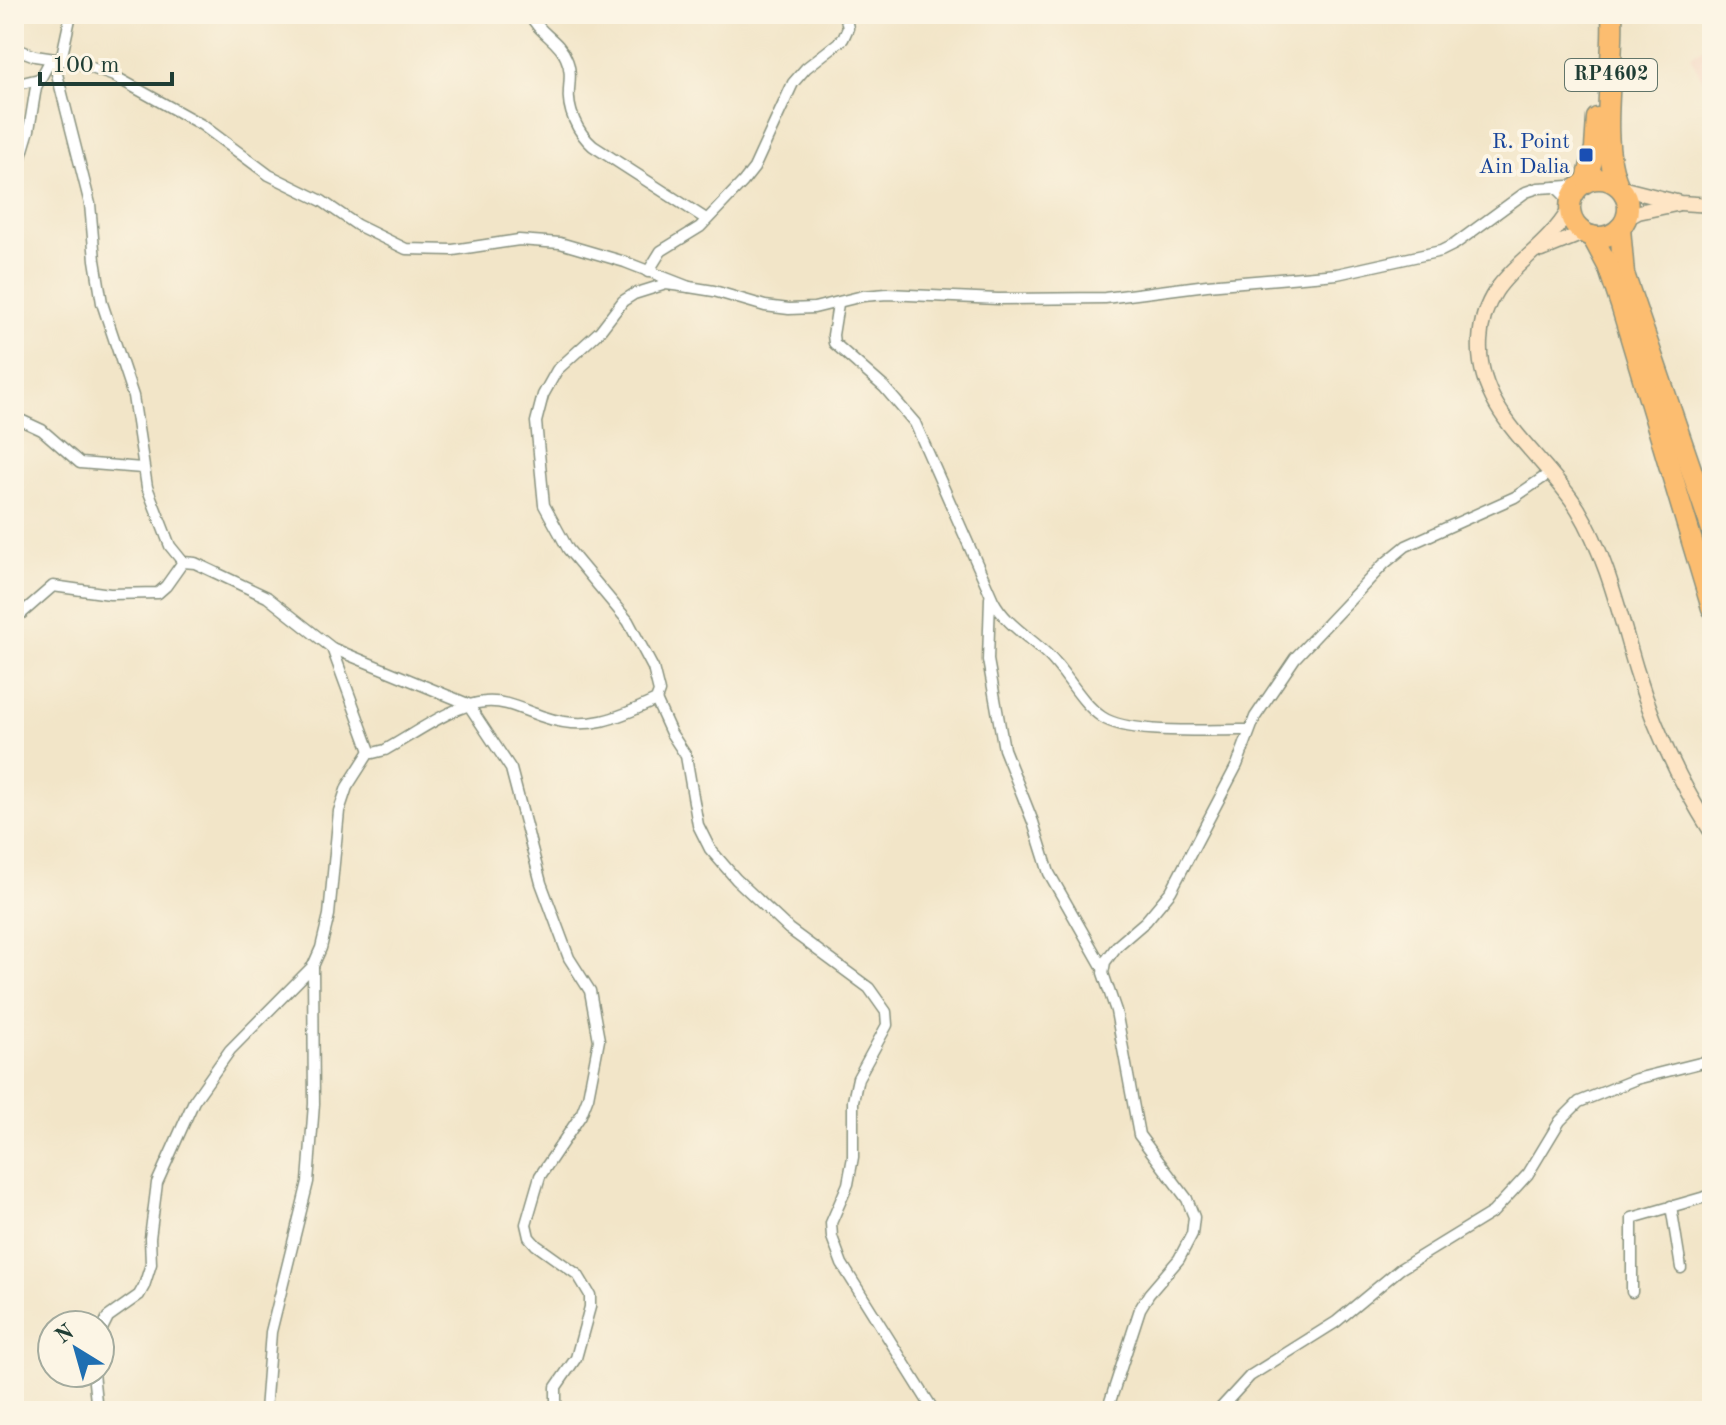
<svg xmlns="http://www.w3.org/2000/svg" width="1726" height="1425" font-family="'Old Standard TT',serif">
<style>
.built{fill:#f3d4bf}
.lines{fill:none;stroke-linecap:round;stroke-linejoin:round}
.street-casing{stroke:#88917e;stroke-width:13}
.secondary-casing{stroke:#88917e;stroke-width:17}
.highway-casing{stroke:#88917e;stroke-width:23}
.street{stroke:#fff;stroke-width:10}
.secondary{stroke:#fee5c5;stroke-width:14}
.highway{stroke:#fcbd6f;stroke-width:20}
.transit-dot{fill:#1a4fb4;stroke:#fcf5e5;stroke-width:3}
.labels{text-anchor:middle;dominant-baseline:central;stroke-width:8;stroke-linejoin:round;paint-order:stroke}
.shield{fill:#fcf5e5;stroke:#617469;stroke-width:2}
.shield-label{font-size:20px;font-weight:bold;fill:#1f3d34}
.transit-label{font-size:22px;fill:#164399;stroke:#fcf5e5;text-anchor:end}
</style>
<rect width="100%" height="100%" fill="#fcf5e5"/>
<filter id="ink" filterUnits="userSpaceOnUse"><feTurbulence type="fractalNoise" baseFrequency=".0125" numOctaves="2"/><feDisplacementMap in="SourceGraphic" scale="16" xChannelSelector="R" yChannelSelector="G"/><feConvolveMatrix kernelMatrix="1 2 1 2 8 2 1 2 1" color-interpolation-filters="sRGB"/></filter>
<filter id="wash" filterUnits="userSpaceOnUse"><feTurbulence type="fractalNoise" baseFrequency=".006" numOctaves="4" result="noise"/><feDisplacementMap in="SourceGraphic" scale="32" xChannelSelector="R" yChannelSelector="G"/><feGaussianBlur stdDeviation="1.8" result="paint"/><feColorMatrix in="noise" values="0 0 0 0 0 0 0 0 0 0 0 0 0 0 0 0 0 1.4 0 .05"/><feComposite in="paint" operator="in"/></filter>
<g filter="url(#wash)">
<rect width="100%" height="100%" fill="#f2e5c8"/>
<path class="built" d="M1712,44V97L1690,56Z"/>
</g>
<g filter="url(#ink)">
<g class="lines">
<defs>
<g id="street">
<path d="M530,14C538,33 559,40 566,58C571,68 570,78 569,89C567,110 577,132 593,146L706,219"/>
<path d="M14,48L35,56L75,62L114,76L202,125L269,175L322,201L357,225L406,249L453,250L519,240L560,243L625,262L689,287L714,291L765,306L789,309L814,308L863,296L887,294L998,299L1105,298L1207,285L1337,274L1441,251L1455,244L1526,192L1538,188L1556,187"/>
<path d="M56,60L57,74L90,204L95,260L102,303L133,396L147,487L170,546L183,562L195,563L267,597L332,648L370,751L373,753L385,750C413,735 454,704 485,702C507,700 524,711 544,717C587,732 618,718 656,700L659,692L653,668L628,621L568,549L544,505L536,422L543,395L557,370L600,331L623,301L634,294L666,284L689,287"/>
<path d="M61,60L71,14"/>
<path d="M14,85L39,79"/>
<path d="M14,180L29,130L36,87L51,59"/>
<path d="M1570,201L1556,187L1580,185"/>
<path d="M648,272L661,251L700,227L743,182L754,168L793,83L806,68L843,39L848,28L845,14"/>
<path d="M838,304L833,335L834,343L884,387L915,423L993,600C1006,625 1030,637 1049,656C1068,675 1080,702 1102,717C1130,736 1213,729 1248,730"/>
<path d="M14,417L42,430L80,463L142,468"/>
<path d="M990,598L988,660L1004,749L1033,822L1049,873L1103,968"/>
<path d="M14,620L53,586L110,594L158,593L166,586L183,562"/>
<path d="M332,648L468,704L511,769L541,883L569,958L590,991L599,1040L588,1097L581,1115L540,1176L526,1224L529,1237L536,1245L578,1275L590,1295V1307L576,1358L556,1387V1411"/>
<path d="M656,700L671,733L686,756L698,825L710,849L736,879L789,929L869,988L886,1012L887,1025L858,1078L853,1101V1157L848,1184L831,1223L832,1237L842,1264L934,1411"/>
<path d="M1671,1206L1681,1268"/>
<path d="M1632,1292V1218L1712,1195"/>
<path d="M100,1333L108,1317L139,1295L144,1286L151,1264L150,1238L157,1183L194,1101L230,1050L313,966L321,948L329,915L339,811L347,787L370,751"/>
<path d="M93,1373L97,1411"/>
<path d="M265,1411L271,1332L308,1182L314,1104L313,966"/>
<path d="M1107,1411L1140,1309L1149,1294L1179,1259L1192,1234L1194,1217L1187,1199L1139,1135L1116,1011L1103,973L1105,962L1117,946L1146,921L1171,891L1237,765L1255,717L1295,658L1384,564L1406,546L1515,497L1550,473"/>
<path d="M1218,1411L1250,1376L1336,1322L1400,1269L1493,1212L1528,1174L1560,1121L1579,1102L1636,1079L1712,1060"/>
</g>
<g id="secondary">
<path d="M1621,188L1680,203L1712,205"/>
<path d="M1569,210C1539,261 1483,273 1480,341C1476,413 1544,454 1578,509C1607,557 1620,616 1636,669C1654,728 1679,781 1712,833"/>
<path d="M1627,218L1638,212L1676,204"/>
<path d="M1541,250L1583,233"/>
</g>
<g id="highway">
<path d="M1612,14C1615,64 1598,140 1618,185"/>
<circle cx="1599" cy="208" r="29"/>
<path d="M1587,180L1595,148L1597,118"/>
<path d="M1620,228L1624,274L1712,530"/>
<path d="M1592,236L1608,266L1621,305L1712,608"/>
</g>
</defs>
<use href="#street" class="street-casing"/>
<use href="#secondary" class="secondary-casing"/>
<use href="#highway" class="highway-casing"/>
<use href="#street" class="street"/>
<use href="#secondary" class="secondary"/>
<use href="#highway" class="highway"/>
</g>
</g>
<rect class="transit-dot" x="1578" y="147" width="16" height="16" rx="4"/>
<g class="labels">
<rect class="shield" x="1565" y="59" width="92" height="32" rx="6"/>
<g class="shield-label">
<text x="1611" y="75">RP4602</text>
</g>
<g class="transit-label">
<text x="1570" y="142">R. Point<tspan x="1570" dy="25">Ain Dalia</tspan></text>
</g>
</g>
<rect width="1726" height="1425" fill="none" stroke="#fcf5e5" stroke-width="48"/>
<g transform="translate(76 1349) rotate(323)"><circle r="38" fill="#fcf5e5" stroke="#a4ab9e" stroke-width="2"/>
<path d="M0-6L14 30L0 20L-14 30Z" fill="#1f6fb2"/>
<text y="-12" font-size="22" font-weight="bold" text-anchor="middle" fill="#1f3d34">N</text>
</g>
<path d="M40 72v12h132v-12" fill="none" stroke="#1f3d34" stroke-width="4"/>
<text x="52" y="72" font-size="24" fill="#1f3d34" stroke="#fcf5e5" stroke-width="6" paint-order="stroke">100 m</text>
</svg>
